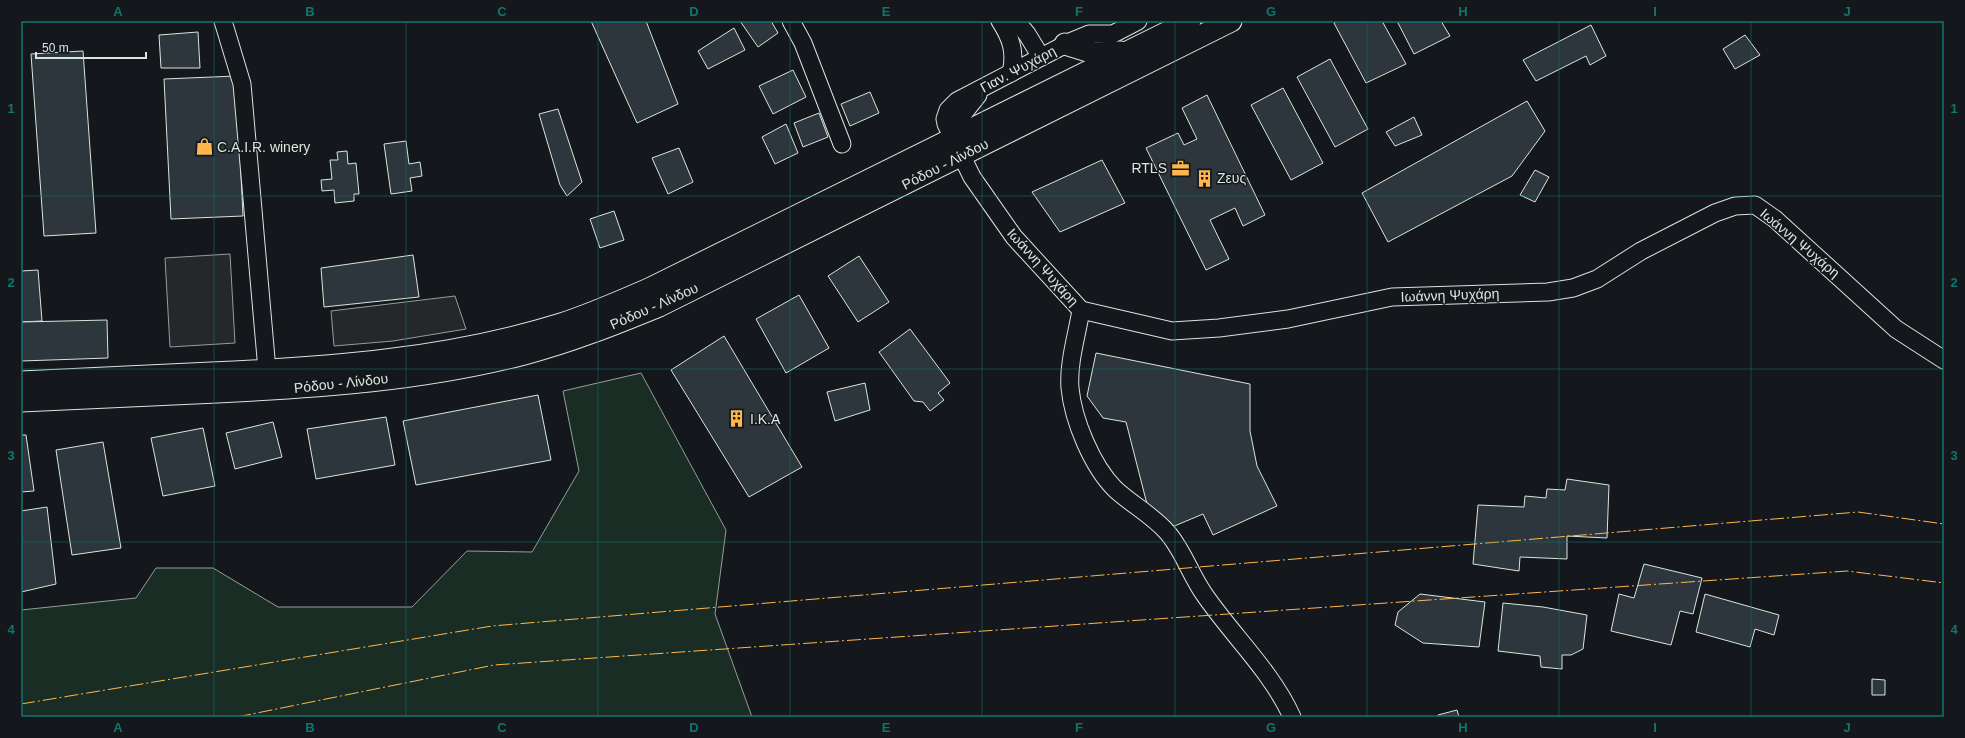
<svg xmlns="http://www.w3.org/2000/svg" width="1965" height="738" font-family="Helvetica,sans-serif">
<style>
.green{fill:#1a2d24;stroke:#939e99}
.parking{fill:#24282b;stroke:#939e99}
.building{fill:#2c363c;stroke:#d8e6dc}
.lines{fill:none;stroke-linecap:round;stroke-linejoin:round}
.minor-casing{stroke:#d8e6dc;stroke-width:19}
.major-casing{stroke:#d8e6dc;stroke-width:23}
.minor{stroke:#14181c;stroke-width:17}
.major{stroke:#14181c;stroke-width:21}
.power{stroke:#ffb74d;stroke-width:1;stroke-dasharray:14 3 2 3;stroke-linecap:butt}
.grid{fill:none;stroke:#0f766e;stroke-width:1;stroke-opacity:0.55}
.labels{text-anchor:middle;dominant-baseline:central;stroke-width:3;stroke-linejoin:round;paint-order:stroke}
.street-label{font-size:14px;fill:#d8e6dc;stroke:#14181c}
.poi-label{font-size:14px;fill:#d8e6dc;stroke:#14181c;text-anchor:start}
.neatline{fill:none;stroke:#0f766e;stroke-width:1.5}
.grid-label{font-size:13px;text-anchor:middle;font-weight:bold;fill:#0f766e}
</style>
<rect width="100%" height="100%" fill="#14181c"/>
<path class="green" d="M641,373L726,530L715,614L752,717H21V610L136,598L156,568H213L278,607H412L467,551L532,552L579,471L563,391Z"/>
<g class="parking">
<path d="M230,254L235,343L170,347L165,258Z"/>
<path d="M455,296L466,329L393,341L334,346L331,311Z"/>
</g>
<g class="building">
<path d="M591,21H646L678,104L637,123Z"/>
<path d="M740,21H771L778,33L758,47Z"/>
<path d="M1338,21H1382L1406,64L1366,83L1334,23Z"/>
<path d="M1397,21H1441L1450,36L1414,54Z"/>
<path d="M1591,25L1606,56L1590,65L1586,56L1536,81L1523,60Z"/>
<path d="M734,28L745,50L708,69L698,51Z"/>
<path d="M198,32L200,68H161L159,35Z"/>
<path d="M1745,35L1760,55L1735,69L1723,49Z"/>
<path d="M83,51L96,233L44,236L31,54Z"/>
<path d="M1330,59L1368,129L1335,147L1297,77Z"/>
<path d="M793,70L806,97L773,114L759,86Z"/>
<path d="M236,76L243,216L171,219L164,79Z"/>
<path d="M1283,88L1323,163L1291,180L1251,105Z"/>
<path d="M870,92L879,113L850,126L841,104Z"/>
<path d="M1207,95L1265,215L1243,226L1235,208L1210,220L1229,259L1206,270L1146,148L1178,133L1184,145L1197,139L1182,108Z"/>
<path d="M1527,101L1545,131L1512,176L1388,242L1362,193Z"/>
<path d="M558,109L582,182L567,196L560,185L539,114Z"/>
<path d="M819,113L828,137L803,147L794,123Z"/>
<path d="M1414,117L1422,135L1395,146L1386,132Z"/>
<path d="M786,124L798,153L775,164L762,137Z"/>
<path d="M406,141L409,164L420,162L422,176L410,178L412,191L391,194L384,144Z"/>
<path d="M679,148L693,182L668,194L652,158Z"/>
<path d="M347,151L348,164L356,163L359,194H354V201L335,203L334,190L322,191L321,180L332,179L330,160H338L337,152Z"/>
<path d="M1102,160L1125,203L1060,232L1032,192Z"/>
<path d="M1535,170L1549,177L1535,202L1520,195Z"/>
<path d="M614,211L624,240L600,248L590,219Z"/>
<path d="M413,255L419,297L324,307L321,268Z"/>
<path d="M859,256L889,302L858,322L828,276Z"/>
<path d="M38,270L42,321L21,322V271Z"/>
<path d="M799,295L829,348L786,373L756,319Z"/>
<path d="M107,320L108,358L21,361V322Z"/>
<path d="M910,329L950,383L938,393L944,400L930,411L923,402L914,401L879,352Z"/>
<path d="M724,336L802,467L749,497L671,370Z"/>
<path d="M1096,353L1250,384V431L1257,466L1277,506L1213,535L1203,514L1172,527L1148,508L1126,422L1103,418L1087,396Z"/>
<path d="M865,383L870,410L835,421L827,392Z"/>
<path d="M538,395L551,460L416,485L403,421Z"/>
<path d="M386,417L395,465L316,479L307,429Z"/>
<path d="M273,422L282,457L235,469L226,433Z"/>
<path d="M203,428L215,486L163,496L151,438Z"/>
<path d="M21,435H26L34,491L21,492Z"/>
<path d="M103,442L121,548L72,555L56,450Z"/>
<path d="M1567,479L1609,485L1607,538L1567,536V559L1520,557L1519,571L1473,564L1478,505L1524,507L1525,496L1546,498L1547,489L1565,490Z"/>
<path d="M47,507L56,584L21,592V511Z"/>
<path d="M1644,564L1702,578L1693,614L1680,611L1671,645L1611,631L1619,594L1634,598Z"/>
<path d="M1420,594L1485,602L1479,647L1423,643L1395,625L1398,612Z"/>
<path d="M1705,594L1779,615L1774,635L1755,629L1750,647L1696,632Z"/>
<path d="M1503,603L1543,607L1587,615L1583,649L1571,655H1562V669L1541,667L1540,656L1498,651Z"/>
<path d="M1872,679L1885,680V695H1872Z"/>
<path d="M1457,710L1459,717H1438V715Z"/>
</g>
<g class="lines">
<defs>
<g id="minor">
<path d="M223,21L242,84L267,370"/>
<path d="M791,21L803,43L842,144"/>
<path d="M1000,21C1011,38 1016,52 1011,73"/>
<path d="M1016,21L1027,34L1041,57"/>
<path d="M1138,21L1113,34H1089L1072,41L957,101L948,110L945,119L946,124L972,177L1014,237L1081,310L1172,331L1219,328L1288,319L1392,297L1548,292L1573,288L1597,279L1641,251L1715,213L1735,206L1755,205L1775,219L1896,329L1944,360"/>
<path d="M953,139L959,119L978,95"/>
<path d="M1081,310C1077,335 1068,363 1070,388C1073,420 1092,466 1115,489C1131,504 1152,515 1167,532C1183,550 1190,574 1204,594C1232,635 1272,672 1292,717"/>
</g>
<g id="major">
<path d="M1065,44L1094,53L1121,52"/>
<path d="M21,382C84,379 148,376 211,373C329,368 448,359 561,324C592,314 621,301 651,288L1190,21"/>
<path d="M21,401C86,398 151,395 217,392C320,387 424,380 524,354C570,342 615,324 659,306L1231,21"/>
</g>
</defs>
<use href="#minor" class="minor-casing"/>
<use href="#major" class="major-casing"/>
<use href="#minor" class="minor"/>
<use href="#major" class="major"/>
<g class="power">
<path d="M21,704L492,626L1858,512L1944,524"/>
<path d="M237,717L494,665L1847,571L1944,583"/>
</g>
</g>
<path class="grid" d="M214,21V717M406,21V717M598,21V717M790,21V717M982,21V717M1175,21V717M1367,21V717M1559,21V717M1751,21V717M21,196H1944M21,369H1944M21,542H1944"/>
<defs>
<symbol id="shop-bare" viewBox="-9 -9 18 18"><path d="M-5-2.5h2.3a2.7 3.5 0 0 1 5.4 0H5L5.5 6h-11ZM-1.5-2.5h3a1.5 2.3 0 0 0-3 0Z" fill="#ffb74d" stroke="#14181c" stroke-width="2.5" paint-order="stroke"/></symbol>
<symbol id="office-bare" viewBox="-9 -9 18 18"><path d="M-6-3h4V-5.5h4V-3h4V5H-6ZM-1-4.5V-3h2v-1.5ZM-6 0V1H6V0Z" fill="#ffb74d" stroke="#14181c" stroke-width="2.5" paint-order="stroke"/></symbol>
<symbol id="building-bare" viewBox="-9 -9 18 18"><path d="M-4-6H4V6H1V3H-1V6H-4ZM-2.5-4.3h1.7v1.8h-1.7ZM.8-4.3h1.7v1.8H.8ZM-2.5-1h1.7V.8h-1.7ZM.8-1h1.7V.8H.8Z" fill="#ffb74d" stroke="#14181c" stroke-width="2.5" paint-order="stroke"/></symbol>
</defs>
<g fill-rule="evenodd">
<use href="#shop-bare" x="192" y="134" width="25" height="25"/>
<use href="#office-bare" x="1168" y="156" width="25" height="25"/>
<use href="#building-bare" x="1192" y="166" width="25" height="25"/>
<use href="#building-bare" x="724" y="406" width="25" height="25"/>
</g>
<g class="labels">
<g class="street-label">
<text transform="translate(1018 69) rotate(-28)">Γιαν. Ψυχάρη</text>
<text transform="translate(945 164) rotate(-27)">Ρόδου - Λίνδου</text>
<text transform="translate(1800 243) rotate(40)">Ιωάννη Ψυχάρη</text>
<text transform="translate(1043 267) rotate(48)">Ιωάννη Ψυχάρη</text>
<text transform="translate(1450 295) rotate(-2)">Ιωάννη Ψυχάρη</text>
<text transform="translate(654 306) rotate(-24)">Ρόδου - Λίνδου</text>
<text transform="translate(341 383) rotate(-6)">Ρόδου - Λίνδου</text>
</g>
<g class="poi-label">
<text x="217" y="147">C.A.I.R. winery</text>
<text x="1167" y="168" text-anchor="end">RTLS</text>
<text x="1217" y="178">Ζευς</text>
<text x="750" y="419">Ι.Κ.Α</text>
</g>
</g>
<rect width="1965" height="738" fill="none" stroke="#14181c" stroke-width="44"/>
<path d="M36 52v6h110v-6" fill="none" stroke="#d8e6dc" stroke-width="2"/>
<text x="42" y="52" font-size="12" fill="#d8e6dc" stroke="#14181c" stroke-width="3" paint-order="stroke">50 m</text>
<rect x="22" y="22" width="1921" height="694" class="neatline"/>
<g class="grid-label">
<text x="118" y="16">A</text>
<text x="310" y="16">B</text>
<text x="502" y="16">C</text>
<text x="694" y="16">D</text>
<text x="886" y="16">E</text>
<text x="1079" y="16">F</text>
<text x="1271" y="16">G</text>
<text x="1463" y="16">H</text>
<text x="1655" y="16">I</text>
<text x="1847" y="16">J</text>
<text x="11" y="113">1</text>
<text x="1954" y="113">1</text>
<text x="11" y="287">2</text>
<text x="1954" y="287">2</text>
<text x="11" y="460">3</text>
<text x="1954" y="460">3</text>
<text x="11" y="634">4</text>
<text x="1954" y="634">4</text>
<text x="118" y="732">A</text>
<text x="310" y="732">B</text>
<text x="502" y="732">C</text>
<text x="694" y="732">D</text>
<text x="886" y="732">E</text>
<text x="1079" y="732">F</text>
<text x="1271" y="732">G</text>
<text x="1463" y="732">H</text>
<text x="1655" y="732">I</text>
<text x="1847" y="732">J</text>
</g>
</svg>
